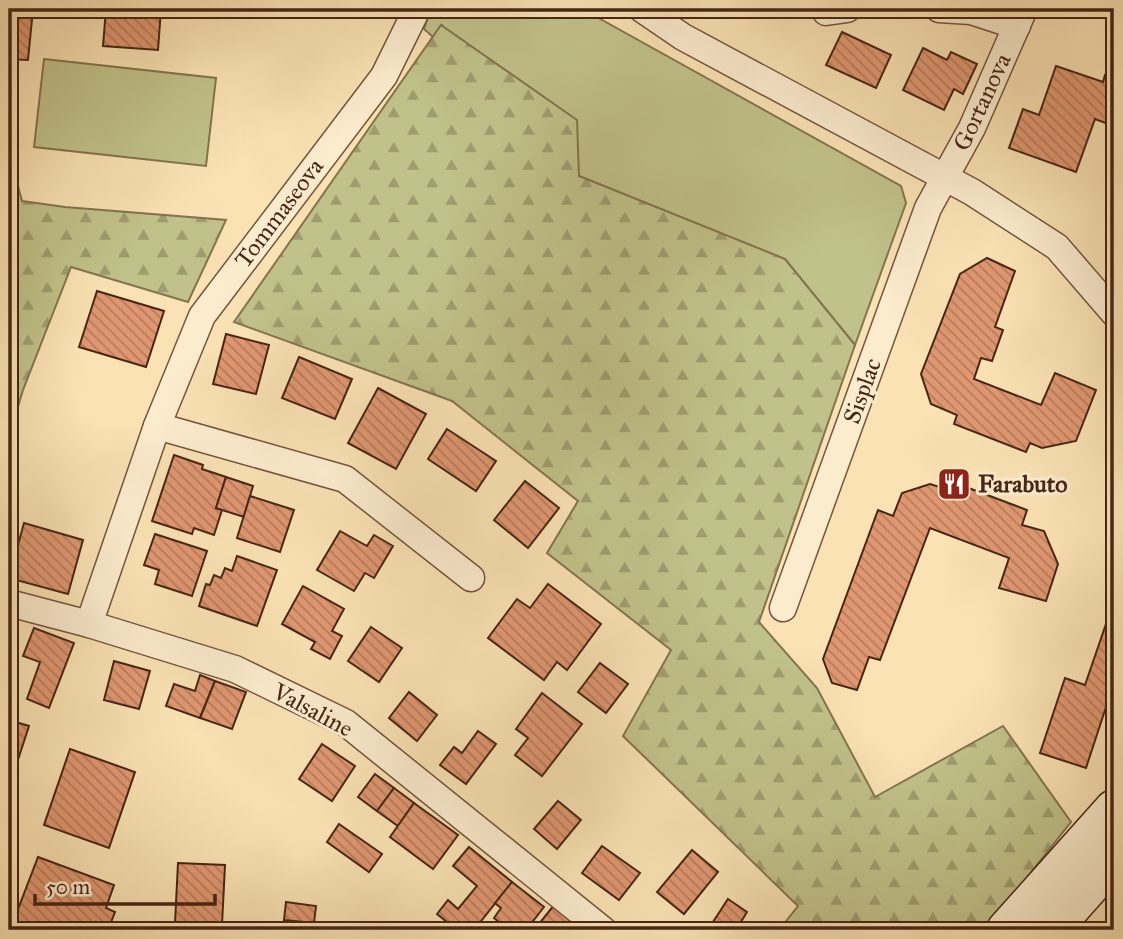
<svg xmlns="http://www.w3.org/2000/svg" width="1123" height="939" font-family="'IM FELL Great Primer',serif">
<style>
.green{fill:#c1c28b;stroke:#847450;stroke-width:2}
.forest{fill:url(#forest-firs);stroke:#847450;stroke-width:2}
.building{fill:url(#building-back-hatch);stroke:#472615;stroke-width:2}
.lines{fill:none;stroke-linecap:round;stroke-linejoin:round}
.street-casing{stroke:#74553d;stroke-width:29}
.secondary-casing{stroke:#472615;stroke-width:41}
.street{stroke:#fcecce;stroke-width:26}
.secondary{stroke:#fcecce;stroke-width:38}
.labels{text-anchor:middle;dominant-baseline:central;stroke-width:6;stroke-linejoin:round;paint-order:stroke}
.street-label{font-size:24px;fill:#472615;stroke:#fcecce}
.poi-label{font-size:24px;font-weight:bold;fill:#472615;stroke:#fcecce;text-anchor:start}
</style>
<defs>
<pattern id="forest-firs" width="22" height="20" patternUnits="userSpaceOnUse" patternTransform="scale(1.75)"><rect width="22" height="20" fill="#c1c28b"/><path d="M5 1l3.5 6h-7zM16 11l3.5 6h-7z" fill="#9f9d70"/></pattern>
<pattern id="building-back-hatch" width="6" height="6" patternUnits="userSpaceOnUse" patternTransform="scale(1.75)"><rect width="6" height="6" fill="#e09771"/><path d="M-1 5l2 2M0 0l6 6M5-1l2 2" fill="none" stroke="#b77b5c"/></pattern>
</defs>
<rect width="100%" height="100%" fill="#fae2b4"/>
<filter id="stains"><feTurbulence type="fractalNoise" baseFrequency=".00286" numOctaves="4"/><feColorMatrix values="0 0 0 0 .2 0 0 0 0 .09 0 0 0 0 .02 0 0 0 .5 -.17"/></filter>
<radialGradient id="worn" r=".72"><stop offset=".6" stop-color="#630" stop-opacity="0"/><stop offset="1" stop-color="#630" stop-opacity=".3"/></radialGradient>
<g class="green">
<path d="M431,9H586L595,16L901,186L906,203L855,345L785,259L579,176L442,25L433,37L424,29Z"/>
<path d="M44,59L216,78L206,166L34,147Z"/>
</g>
<g class="forest">
<path d="M441,25L577,120L579,176L785,259L855,345L759,622L817,688L875,797L1003,726L1071,822L985,930H779L798,906L623,736L671,650L547,553L578,501L452,401L234,322Z"/>
<path d="M9,153L22,201L65,207L226,220L188,302L71,267L23,390L9,436Z"/>
</g>
<g class="building">
<path d="M9,9H33L28,60L9,59Z"/>
<path d="M106,9H161L158,50L103,46Z"/>
<path d="M842,32L891,55L876,88L826,65Z"/>
<path d="M923,48L947,60L951,52L977,64L963,94L954,89L944,110L903,90Z"/>
<path d="M1056,66L1103,82L1105,75L1114,78V126L1095,119L1076,172L1009,148L1023,109L1039,115Z"/>
<path d="M987,258L1015,271L995,327L1003,330L992,361L981,358L974,379L1041,405L1055,373L1096,390L1076,441L1042,448L1030,443L1026,452L954,424L957,415L931,404L921,374L960,274Z"/>
<path d="M97,291L164,311L146,367L79,347Z"/>
<path d="M226,334L269,345L256,394L213,384Z"/>
<path d="M299,357L352,379L335,419L282,398Z"/>
<path d="M378,388L426,414L396,469L348,443Z"/>
<path d="M447,429L496,461L476,491L428,459Z"/>
<path d="M174,455L203,465L202,469L226,477L216,508L222,510L214,535L194,528L192,534L152,521Z"/>
<path d="M226,477L253,486L244,517L216,508Z"/>
<path d="M525,481L559,508L528,548L494,520Z"/>
<path d="M950,481L1027,510L1022,525L1044,531L1058,564L1046,601L999,588L1009,558L930,528L880,660L869,657L857,690L832,683L823,659L878,510L893,516L902,493L930,484L946,489Z"/>
<path d="M250,496L294,510L280,552L237,538Z"/>
<path d="M24,523L83,540L68,594L9,578Z"/>
<path d="M340,531L367,546L374,535L393,546L374,578L365,573L354,591L317,570Z"/>
<path d="M155,534L207,551L192,596L155,584L159,570L144,565Z"/>
<path d="M237,556L277,570L257,626L199,606L206,584L210,585L214,575L221,578L225,568L232,571Z"/>
<path d="M1114,581V602L1108,599Z"/>
<path d="M548,584L601,624L567,670L557,662L544,680L488,638L517,599L530,608Z"/>
<path d="M303,586L344,609L332,631L342,636L330,659L311,649L315,642L282,624Z"/>
<path d="M1106,624L1114,626V707L1107,704L1086,768L1040,753L1065,678L1085,685Z"/>
<path d="M371,627L402,648L379,682L348,661Z"/>
<path d="M34,628L74,643L49,708L27,699L40,662L23,656Z"/>
<path d="M114,661L150,671L139,709L104,700Z"/>
<path d="M600,663L628,684L606,713L578,692Z"/>
<path d="M200,675L215,681L200,718L166,706L174,684L195,691Z"/>
<path d="M215,681L246,692L232,729L200,718Z"/>
<path d="M409,692L437,715L417,741L389,718Z"/>
<path d="M542,693L582,724L542,776L515,755L528,738L516,729Z"/>
<path d="M9,720L29,726L11,781L9,780Z"/>
<path d="M478,731L496,744L466,784L440,765L454,747L462,753Z"/>
<path d="M322,744L355,766L332,801L299,779Z"/>
<path d="M70,749L135,772L109,848L44,825Z"/>
<path d="M375,774L394,788L377,811L358,797Z"/>
<path d="M394,788L414,803L398,826L377,811Z"/>
<path d="M558,801L581,820L557,849L534,829Z"/>
<path d="M414,803L458,835L433,869L390,837Z"/>
<path d="M339,824L382,854L369,872L327,842Z"/>
<path d="M602,846L640,873L619,900L582,873Z"/>
<path d="M469,847L512,882L474,930H457L437,914L448,900L458,909L477,886L453,866Z"/>
<path d="M692,850L718,872L684,914L657,892Z"/>
<path d="M38,857L114,885L106,908L115,912L108,930H10Z"/>
<path d="M178,863L225,865L222,925L175,923Z"/>
<path d="M512,882L544,907L526,930L517,923L509,930L494,918L501,908L495,903Z"/>
<path d="M728,899L747,912L736,930H726L713,922Z"/>
<path d="M286,902L316,906L314,923L284,920Z"/>
<path d="M555,904L588,930H534Z"/>
</g>
<g class="lines">
<defs>
<g id="street">
<path d="M642,9L683,37L972,192L1057,247L1114,313"/>
<path d="M939,9L971,11L1017,26"/>
<path d="M826,12L847,9"/>
<path d="M157,426L345,479L471,578"/>
<path d="M9,603L89,624L235,669L346,723L603,930"/>
<path d="M783,608L928,208L972,128L1024,9"/>
<path d="M89,624L157,426L202,316L384,76L417,9"/>
</g>
<g id="secondary">
<path d="M1006,930L1114,809"/>
<path d="M1051,930L1114,859"/>
</g>
</defs>
<use href="#street" class="street-casing"/>
<use href="#secondary" class="secondary-casing"/>
<use href="#street" class="street"/>
<use href="#secondary" class="secondary"/>
</g>
<defs>
<symbol id="restaurant-square" viewBox="-11 -11 22 22"><rect x="-9" y="-9" width="18" height="18" rx="4" fill="#8f2418" stroke="#fcecce"/><path d="M-5-6h1v4h1v-4h1v4h1v-4h1v5L-1.5 .5V6h-2V.5L-5-1ZM5-6V6H3V1.5H1.5Q1.5-4 5-6Z" fill="#fff"/></symbol>
</defs>
<g fill-rule="evenodd">
<use href="#restaurant-square" x="935" y="465" width="38" height="38"/>
</g>
<g class="labels">
<g class="street-label">
<text transform="translate(982 102) rotate(-65)">Gortanova</text>
<text transform="translate(279 213) rotate(-53)">Tommaseova</text>
<text transform="translate(862 391) rotate(-70)">Sisplac</text>
<text transform="translate(313 710) rotate(28)">Valsaline</text>
</g>
<g class="poi-label">
<text x="978" y="484">Farabuto</text>
</g>
</g>
<rect width="1123" height="939" fill="none" stroke="#fae2b4" stroke-width="35"/>
<rect x="10" y="10" width="1102" height="918" fill="none" stroke="#472615" stroke-width="3.5"/>
<rect x="18" y="18" width="1088" height="904" fill="none" stroke="#472615" stroke-width="2"/>
<path d="M35 894v10h180v-10" fill="none" stroke="#472615" stroke-width="3.5"/>
<text x="46" y="894" font-size="21" fill="#472615" stroke="#fcecce" stroke-width="5" paint-order="stroke">50 m</text>
<rect width="100%" height="100%" filter="url(#stains)"/>
<rect width="100%" height="100%" fill="url(#worn)"/>
</svg>
